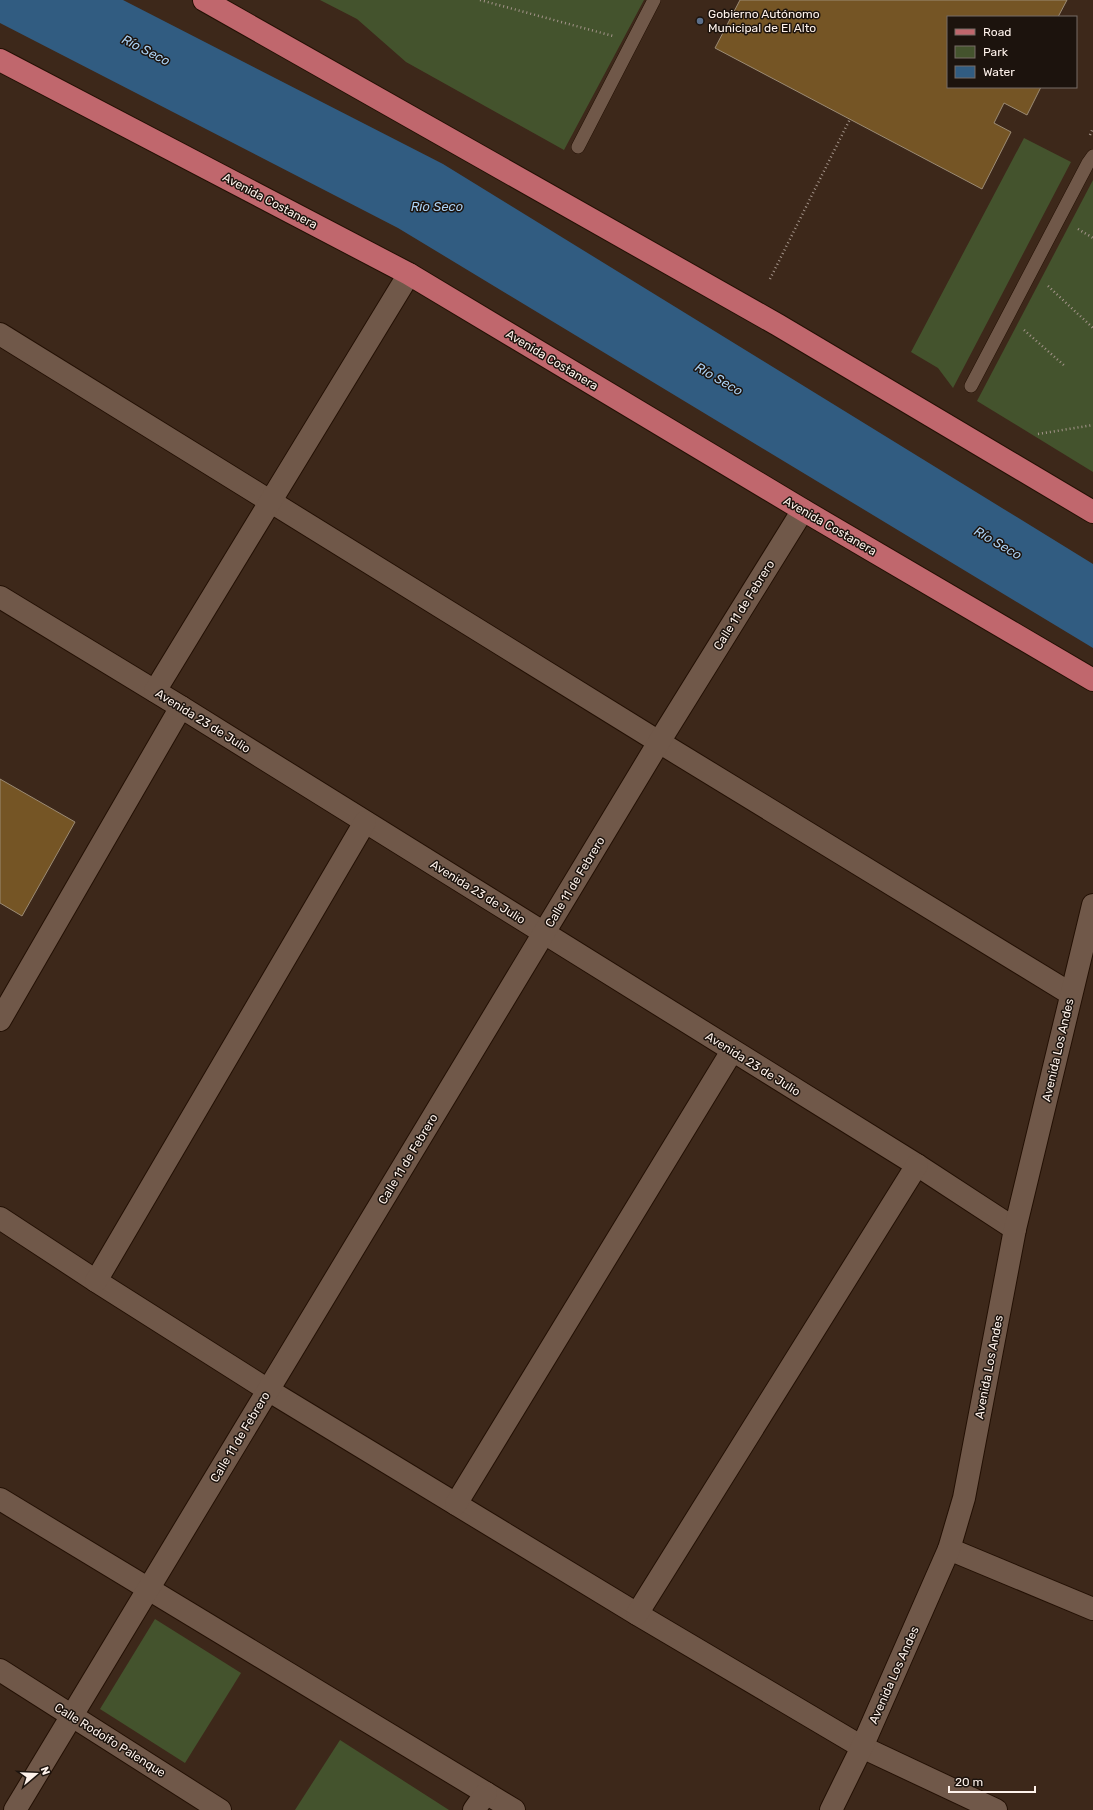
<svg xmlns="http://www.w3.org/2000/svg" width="1093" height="1810" font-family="Rubik,sans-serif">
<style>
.green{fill:#44532d}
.water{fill:#315c81}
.building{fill:#755525;stroke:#9c8b74}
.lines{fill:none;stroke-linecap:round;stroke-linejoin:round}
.service-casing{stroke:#231004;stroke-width:14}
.minor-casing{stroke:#231004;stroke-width:24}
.primary-casing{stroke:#231004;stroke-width:24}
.path{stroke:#a5958b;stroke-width:2.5;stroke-dasharray:1 3;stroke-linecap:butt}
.service{stroke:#705849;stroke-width:13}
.minor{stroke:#705849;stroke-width:22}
.primary{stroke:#c0676d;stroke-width:22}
.service-dot{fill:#5c6f8a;stroke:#1c130d;stroke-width:1.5}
.labels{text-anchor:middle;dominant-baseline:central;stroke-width:3;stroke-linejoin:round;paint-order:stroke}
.poi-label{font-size:12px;fill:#fef2eb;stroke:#1c130d;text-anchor:start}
.street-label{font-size:12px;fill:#fef2eb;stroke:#1c130d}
.water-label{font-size:13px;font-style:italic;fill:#aad1f4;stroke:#1c130d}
</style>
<rect width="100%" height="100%" fill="#3d281a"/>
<g class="green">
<path d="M320,0H644L564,150L406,62L357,19Z"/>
<path d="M1024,138L1071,162L953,388L938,368L911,352Z"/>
<path d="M1093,180V472L977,401Z"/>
<path d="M155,1619L241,1673L185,1763L100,1709Z"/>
<path d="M340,1740L449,1810H295Z"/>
</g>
<path class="water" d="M0,0H123L443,164L1093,564V648L398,228L0,23Z"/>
<g class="building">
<path d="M740,0H1067L1058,17H948V87H1041L1027,115L1004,103L994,123L1011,132L982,189L715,48Z"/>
<path d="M0,779L75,822L22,916L0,903Z"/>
</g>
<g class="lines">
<defs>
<g id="service">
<path d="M578,147L654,0"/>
<path d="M971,386L1088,163L1093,156"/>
</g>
<g id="minor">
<path d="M0,334L659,742L1071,994"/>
<path d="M0,597L181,707L917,1165L1015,1229"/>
<path d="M155,691L409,274"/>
<path d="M0,1020L181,707"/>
<path d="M0,1218L96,1281L268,1390L637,1614L862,1747L996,1810"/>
<path d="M96,1281L365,822"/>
<path d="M0,1499L514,1810"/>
<path d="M456,1504L732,1051"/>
<path d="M949,1549L1093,1609"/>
<path d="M637,1614L917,1165"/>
<path d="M0,1670L220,1810"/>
<path d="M15,1810L659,742L803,510"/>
<path d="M474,1810L486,1793"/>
<path d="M831,1810L862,1747L949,1549L964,1498L1015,1229L1093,905"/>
</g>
<g id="primary">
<path d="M204,0L778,325L1093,512"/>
<path d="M0,60L409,274L803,510L1093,680"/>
</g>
</defs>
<use href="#service" class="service-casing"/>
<use href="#minor" class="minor-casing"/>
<use href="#primary" class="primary-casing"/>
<g class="path">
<path d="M480,0L613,36"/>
<path d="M1090,135L1093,128"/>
<path d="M1078,229L1093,238"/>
<path d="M770,279L850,119"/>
<path d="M1048,286L1093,328"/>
<path d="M1024,330L1066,367"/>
<path d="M1038,434L1093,425"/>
</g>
<use href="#service" class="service"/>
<use href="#minor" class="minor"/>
<use href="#primary" class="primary"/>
</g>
<circle class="service-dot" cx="700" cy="21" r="4"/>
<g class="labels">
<g class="poi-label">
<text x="708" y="14">Gobierno Autónomo<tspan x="708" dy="14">Municipal de El Alto</tspan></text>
</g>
<g class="street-label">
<text transform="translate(270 201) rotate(28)">Avenida Costanera</text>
<text transform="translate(552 360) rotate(31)">Avenida Costanera</text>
<text transform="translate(830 526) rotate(30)">Avenida Costanera</text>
<text transform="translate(744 605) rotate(-58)">Calle 11 de Febrero</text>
<text transform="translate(203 721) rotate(32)">Avenida 23 de Julio</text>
<text transform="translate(575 882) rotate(-59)">Calle 11 de Febrero</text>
<text transform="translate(478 892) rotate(32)">Avenida 23 de Julio</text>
<text transform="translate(1058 1050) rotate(-77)">Avenida Los Andes</text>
<text transform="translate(753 1064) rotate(32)">Avenida 23 de Julio</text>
<text transform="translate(408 1159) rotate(-59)">Calle 11 de Febrero</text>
<text transform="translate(989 1367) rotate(-79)">Avenida Los Andes</text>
<text transform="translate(240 1437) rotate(-59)">Calle 11 de Febrero</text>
<text transform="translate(894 1675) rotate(-66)">Avenida Los Andes</text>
<text transform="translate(110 1740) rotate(32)">Calle Rodolfo Palenque</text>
</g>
<g class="water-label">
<text transform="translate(146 50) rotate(27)">Río Seco</text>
<text x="437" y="206">Río Seco</text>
<text transform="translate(719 379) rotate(30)">Río Seco</text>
<text transform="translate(998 543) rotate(30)">Río Seco</text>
</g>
</g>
<rect x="947" y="16" width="130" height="72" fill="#1c130d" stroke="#766c66"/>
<rect x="955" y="29" width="20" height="6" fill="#c0676d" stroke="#766c66"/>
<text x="983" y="36" font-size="12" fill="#fef2eb">Road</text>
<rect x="955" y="46" width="20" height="12" fill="#44532d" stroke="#766c66"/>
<text x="983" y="56" font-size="12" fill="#fef2eb">Park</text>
<rect x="955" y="66" width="20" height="12" fill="#315c81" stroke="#766c66"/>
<text x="983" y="76" font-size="12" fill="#fef2eb">Water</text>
<g transform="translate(36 1774) rotate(71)" stroke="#1c130d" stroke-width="3" paint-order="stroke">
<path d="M0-3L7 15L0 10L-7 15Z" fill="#fef2eb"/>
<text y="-6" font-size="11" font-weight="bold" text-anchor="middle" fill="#fef2eb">N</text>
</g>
<path d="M949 1786v6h86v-6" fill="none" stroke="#fef2eb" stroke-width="2"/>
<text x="955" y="1786" font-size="12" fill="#fef2eb" stroke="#1c130d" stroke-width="3" paint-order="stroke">20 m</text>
</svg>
